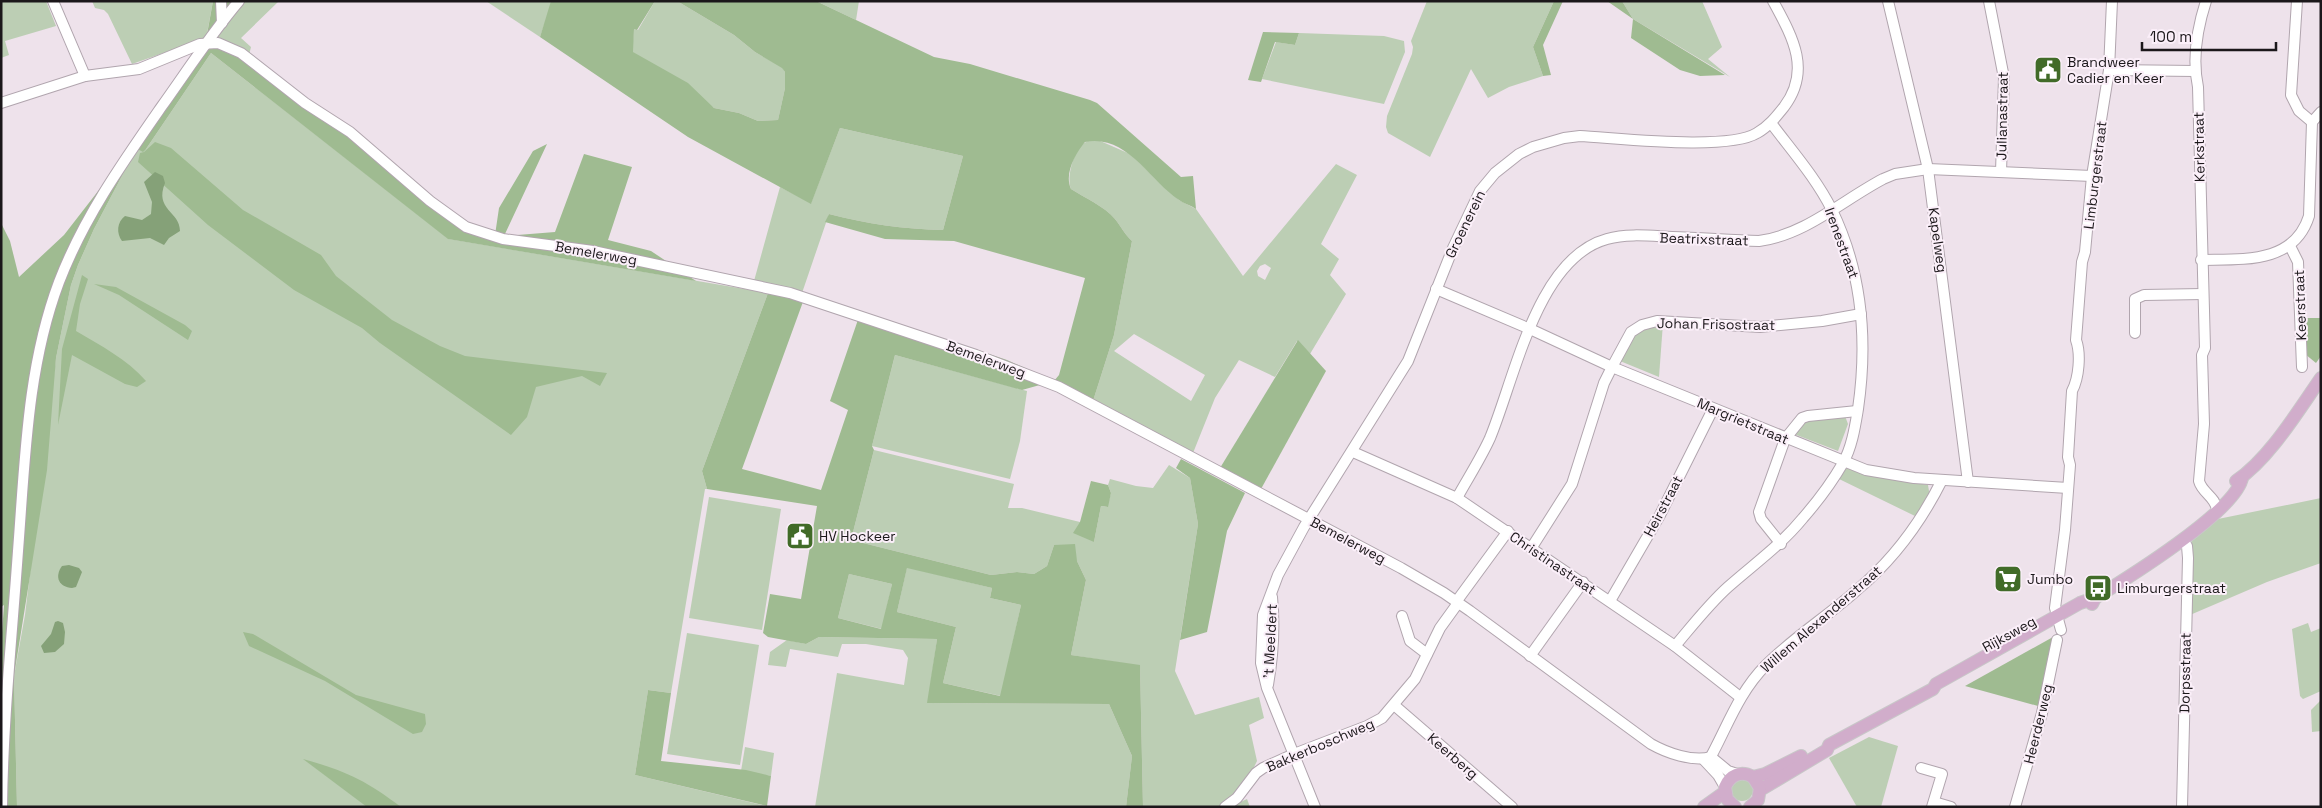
<svg xmlns="http://www.w3.org/2000/svg" width="2322" height="808" font-family="'Space Grotesk',sans-serif">
<style>
.green{fill:#bcceb4;fill-rule:evenodd}
.forest{fill:#9fbb91;fill-rule:evenodd}
.water{fill:#85a178}
.lines{fill:none;stroke-linecap:round;stroke-linejoin:round}
.minor-casing{stroke:#b1a5ae;stroke-width:12}
.major-casing{stroke:#c8c7c8;stroke-width:14}
.minor{stroke:#fff;stroke-width:10}
.major{stroke:#d1adcb;stroke-width:12}
.labels{text-anchor:middle;dominant-baseline:central;stroke-width:4;stroke-linejoin:round;paint-order:stroke}
.poi-label{font-size:14px;fill:#1b171a;stroke:#fbeff9;text-anchor:start}
.street-label{font-size:14px;fill:#1b171a;stroke:#fbeff9}
</style>
<rect width="100%" height="100%" fill="#eee2eb"/>
<g class="green">
<path d="M1,1H46L56,26L5,41L9,55L1,58Z"/>
<path d="M92,1H213L206,39L235,1H279L241,38L251,47L249,55L195,42L132,64L108,14L104,10L95,8Z"/>
<path d="M486,1H551L552,2L540,37Z"/>
<path d="M655,1H677L734,35L755,52L782,67L785,72V88L778,120L758,121L739,113L714,108L632,52L634,29L638,30Z"/>
<path d="M816,1H859L856,20Z"/>
<path d="M1427,1H1554L1533,47L1543,76L1509,87L1488,98L1471,69L1430,157L1388,133L1386,127L1387,116L1412,54L1413,47L1411,41Z"/>
<path d="M1622,1H1702L1722,47L1708,59L1730,77L1633,19Z"/>
<path d="M1299,33L1384,36L1404,41L1405,52L1384,104L1262,79L1276,42L1295,45Z"/>
<path d="M211,53L449,239L768,293L702,471L707,489H705L671,693L648,690L635,775L770,807H17L14,676L25,615L56,358L71,285L78,265L94,229L133,155L131,146L146,149Z"/>
<path d="M840,128L963,156L943,230C904,229 867,224 829,214L802,293L754,281L780,187L811,203Z"/>
<path d="M1098,140L1130,154L1179,200L1196,209L1243,276L1336,164L1357,175L1321,244L1339,259L1330,275L1346,294L1310,354L1297,341L1275,377L1239,360L1215,398L1193,453L1093,401L1114,335L1132,241C1124,234 1121,226 1115,219C1104,206 1085,198 1071,189C1066,178 1074,148 1086,142C1089,140 1095,140 1098,140ZM1265,264L1271,268L1265,280L1258,276L1257,271L1260,266ZM1134,334L1205,375L1191,401L1114,351Z"/>
<path d="M1663,323L1659,377L1620,361L1622,354L1640,328Z"/>
<path d="M895,355L1027,391L1020,441L1010,479L872,446Z"/>
<path d="M1845,416L1848,424L1838,451L1794,434L1804,419Z"/>
<path d="M874,450L1014,484L1008,508H1022L1080,522L1094,542L1101,506L1107,507L1111,493L1108,485L1110,479L1136,486L1153,488L1169,465L1190,478L1198,524L1175,671L1195,715L1259,697L1264,718L1249,725L1257,761L1236,804L1247,799L1250,807H1143L1140,666L1071,655L1086,580L1077,561L1054,545L1047,566L1034,574L1017,572L991,575L851,540Z"/>
<path d="M1849,468L1881,477L1928,485L1930,497L1915,516L1837,478L1844,469Z"/>
<path d="M709,497L781,509L762,630L689,618Z"/>
<path d="M2321,498V563L2267,582L2190,615L2192,541L2218,519Z"/>
<path d="M907,567L992,588L990,598L1021,605L1001,696L943,683L956,627L897,612Z"/>
<path d="M849,574L892,584L882,629L838,618Z"/>
<path d="M2308,623L2311,632L2321,628V691L2303,699L2300,696L2292,629Z"/>
<path d="M687,633L759,645L740,765L667,754Z"/>
<path d="M819,637L937,639L928,703L1109,704L1132,756L1126,807H815L837,673L904,685L908,658L903,650L866,644H842L838,657L790,649L786,667L768,665L770,652L787,640L806,644Z"/>
<path d="M2321,700V731L2312,732L2311,710Z"/>
<path d="M1869,737L1898,746L1881,807H1857L1829,758Z"/>
<path d="M745,747L774,753L771,776L741,771Z"/>
<circle cx="1742" cy="790" r="11"/>
</g>
<g class="forest">
<path d="M213,1H235L206,40L249,55L451,216L495,235L499,208L533,151L547,144L504,236L555,232L584,154L632,167L608,240L651,251L696,281L448,239L211,53L146,149L143,152L132,146L133,155L94,229L78,265L71,285L56,358L47,470L14,676L17,807H1V646L4,605L1,607V223L10,241L19,277L64,235L109,177L206,40Z"/>
<path d="M551,1H655L637,30L634,29L633,52L688,83L714,108L739,113L758,121L778,120L785,88V72L782,68L755,52L734,35L677,1H816L934,57L970,64L1090,100L1097,103L1181,177L1193,176L1196,209C1191,205 1184,204 1179,200C1149,180 1127,134 1085,142C1075,154 1064,174 1071,189C1085,198 1104,206 1115,219C1121,226 1124,234 1132,241L1114,335L1093,401L1054,381L1022,390L895,355L872,446L874,450L851,540L991,575L1017,572L1034,574L1047,566L1054,545L1075,544L1077,561L1086,580L1071,655L1140,665L1143,807H1126L1132,756L1109,704L927,703L937,639L819,637L806,644L768,637L763,633L770,594L801,599L817,506L707,489L702,471L768,293L804,299L742,469L821,490L848,410L830,401L861,311L1007,360L1054,381L1059,375L1085,278L954,241L885,239L825,222L829,214C867,224 904,229 943,230L963,156L840,128L811,204L688,137L540,37ZM907,568L992,588L990,598L1021,605L1000,696L943,683L956,627L897,612ZM849,574L892,584L881,629L838,618Z"/>
<path d="M1554,1H1563L1543,45L1551,75L1543,76L1533,47Z"/>
<path d="M1607,1H1622L1633,19L1725,75L1700,76L1680,70L1631,38L1633,19Z"/>
<path d="M1263,32L1299,33L1295,45L1275,42L1261,82L1248,80Z"/>
<path d="M155,142L171,148L243,210L321,255L336,276L392,320L440,346L465,356L607,373L600,386L582,376L536,387L527,417L511,435L380,343L362,328L294,290L208,225L138,162L140,153L144,152Z"/>
<path d="M82,275L88,279L80,304L76,331C101,346 127,359 146,381L137,387L125,384L72,355L58,425L62,349Z"/>
<path d="M94,284L116,287L185,325L192,331L188,340L119,295Z"/>
<path d="M2302,318H2321V356L2316,363L2305,354Z"/>
<path d="M1298,340L1326,371L1261,489L1220,468Z"/>
<path d="M1181,459L1245,493L1227,531L1207,632L1180,640L1198,524L1190,478L1176,468Z"/>
<path d="M1091,481L1108,485L1111,493L1108,507L1101,506L1094,542L1073,533L1080,522Z"/>
<path d="M243,632L253,634L356,695L425,714L426,724L422,732L413,734L325,681L249,646Z"/>
<path d="M2053,637L2038,706L1965,686Z"/>
<path d="M648,690L671,693L661,761L746,770L771,776L767,806L635,775Z"/>
<path d="M303,759C346,771 365,780 401,807H367Z"/>
</g>
<g class="water">
<path d="M155,172L163,176L165,183C154,210 180,211 180,231L169,238L164,245L150,238L122,241C116,233 117,222 125,216L142,220L151,214L152,202L144,182Z"/>
<path d="M69,565L79,568L82,572L76,587L72,588C59,587 54,577 62,566Z"/>
<path d="M58,621L63,623L65,632L64,644L55,652L44,653L41,646L51,634L55,622Z"/>
</g>
<g class="lines">
<defs>
<g id="minor">
<path d="M53,1L85,76"/>
<path d="M221,1L222,23"/>
<path d="M1888,1L1928,169L1968,482"/>
<path d="M1989,1L2004,78L2001,172"/>
<path d="M2206,1C2197,29 2192,59 2198,87L2205,348L2202,355L2204,424L2199,481C2202,493 2216,497 2217,510"/>
<path d="M2297,1L2291,95L2299,111L2312,122"/>
<path d="M2109,70L2195,71"/>
<path d="M1,103L85,76L139,69L200,44L218,43L241,53L305,103L350,132L430,201L466,227L503,239L593,251L790,293L976,355L1059,387L1401,568L1444,593L1470,611L1651,744C1667,753 1692,762 1711,757L1728,771L1737,774"/>
<path d="M2290,246L2298,262L2302,367"/>
<path d="M2201,260C2243,259 2294,264 2309,216L2312,122L2321,112"/>
<path d="M1436,289L1530,329L1612,367L1866,470L1914,478L2068,488"/>
<path d="M2135,333V299L2144,295L2203,294"/>
<path d="M1353,452L1457,498L1675,646L1740,697"/>
<path d="M1457,498C1468,478 1481,458 1490,438C1515,378 1537,258 1607,239C1628,233 1651,236 1672,237C1701,238 1730,240 1759,241C1805,235 1843,200 1883,179L1895,174L1928,169L2092,176"/>
<path d="M1781,544L1761,519L1759,512L1785,439L1802,418L1808,416L1857,411"/>
<path d="M1532,547L1572,484L1604,383L1612,367L1631,332L1642,325L1657,321L1760,327L1822,321L1861,314"/>
<path d="M1610,601L1660,515L1713,409"/>
<path d="M1456,602L1508,531"/>
<path d="M1402,616L1410,641L1427,654"/>
<path d="M2061,630L2055,608L2065,530L2070,465L2068,457L2072,391C2079,378 2081,354 2076,340L2082,262L2085,252L2092,176L2109,70L2112,1"/>
<path d="M1675,646C1692,626 1709,604 1728,587C1754,564 1781,545 1803,518C1817,502 1832,482 1843,463C1852,447 1855,427 1858,409C1868,340 1862,272 1832,210C1816,178 1792,151 1771,123"/>
<path d="M1530,656L1583,582"/>
<path d="M1268,685C1273,656 1275,626 1272,597"/>
<path d="M1394,705L1512,807"/>
<path d="M1703,759L1718,775L1725,787"/>
<path d="M1708,762C1727,728 1738,693 1766,665C1794,637 1828,616 1857,590C1893,560 1921,522 1942,480"/>
<path d="M1921,768L1942,774L1932,807"/>
<path d="M1934,802L1951,807"/>
<path d="M2,807C3,721 12,636 18,551C25,461 27,367 59,282C84,217 123,162 162,106C187,71 211,34 239,1"/>
<path d="M1225,807L1237,798L1256,773L1263,768L1294,754L1367,726L1382,718L1415,679L1440,628L1458,603"/>
<path d="M1315,807L1267,688L1261,663L1263,615L1278,575L1304,527L1408,361L1453,248L1480,191L1495,173L1519,154L1533,147L1564,138L1580,136C1619,138 1728,151 1757,133C1768,127 1776,117 1784,107C1812,70 1792,36 1773,1"/>
<path d="M2015,807L2042,713L2057,640"/>
<path d="M2182,807L2188,558L2187,546L2183,540"/>
</g>
<g id="major">
<path d="M2236,481C2269,459 2298,411 2321,378"/>
<path d="M2092,604L2095,598C2126,579 2236,511 2242,478"/>
<path d="M1753,777L1765,774L1801,756"/>
<path d="M1760,790L1827,750L1829,745L1933,689L1936,684L2080,603L2095,598"/>
<path d="M1704,807L1725,792"/>
<path d="M1735,807L1727,799L1725,787C1730,775 1741,770 1753,777L1760,788L1758,800L1750,807"/>
</g>
</defs>
<use href="#minor" class="minor-casing"/>
<use href="#major" class="major-casing"/>
<use href="#minor" class="minor"/>
<use href="#major" class="major"/>
</g>
<defs>
<symbol id="civic-square" viewBox="-11 -11 22 22"><rect x="-9" y="-9" width="18" height="18" rx="4" fill="#416b28" stroke="#fbeff9"/><path d="M-.6-6.5H3V-4.5H.6V-3L4-1V1h2V6H-6V1h2V-1L-.6-3ZM-1.2 2.5V6h2.4V2.5Z" fill="#fff"/></symbol>
<symbol id="supermarket-square" viewBox="-11 -11 22 22"><rect x="-9" y="-9" width="18" height="18" rx="4" fill="#416b28" stroke="#fbeff9"/><path d="M-6-5.5h2.5l.6 2H6L4.5 2H-2.5L-4.4-4H-6ZM-1.5 3.2a1.3 1.3 0 1 0 .1 0ZM3 3.2a1.3 1.3 0 1 0 .1 0Z" fill="#fff"/></symbol>
<symbol id="bus-square" viewBox="-11 -11 22 22"><rect x="-9" y="-9" width="18" height="18" rx="4" fill="#416b28" stroke="#fbeff9"/><path d="M-5-6H5V4H4V6H2V4H-2V6H-4V4H-5ZM-3.5-4V0h7V-4ZM-3.5 1.2v1.5H-2V1.2ZM2 1.2v1.5H3.5V1.2Z" fill="#fff"/></symbol>
</defs>
<g fill-rule="evenodd">
<use href="#civic-square" x="2032" y="54" width="32" height="32"/>
<use href="#civic-square" x="784" y="520" width="32" height="32"/>
<use href="#supermarket-square" x="1992" y="563" width="32" height="32"/>
<use href="#bus-square" x="2082" y="572" width="32" height="32"/>
</g>
<g class="labels">
<g class="poi-label">
<text x="2067" y="62">Brandweer<tspan x="2067" dy="16">Cadier en Keer</tspan></text>
<text x="819" y="536">HV Hockeer</text>
<text x="2027" y="579">Jumbo</text>
<text x="2117" y="588">Limburgerstraat</text>
</g>
<g class="street-label">
<text transform="translate(2002 116) rotate(-89)">Julianastraat</text>
<text transform="translate(2199 147) rotate(-91)">Kerkstraat</text>
<text transform="translate(2095 175) rotate(-83)">Limburgerstraat</text>
<text transform="translate(1465 224) rotate(-64)">Groenerein</text>
<text transform="translate(1704 239) rotate(2)">Beatrixstraat</text>
<text transform="translate(1938 240) rotate(82)">Kapelweg</text>
<text transform="translate(1842 243) rotate(70)">Irenestraat</text>
<text transform="translate(596 253) rotate(10)">Bemelerweg</text>
<text transform="translate(2300 305) rotate(-92)">Keerstraat</text>
<text transform="translate(1716 324) rotate(1)">Johan Frisostraat</text>
<text transform="translate(986 359) rotate(20)">Bemelerweg</text>
<text transform="translate(1743 421) rotate(23)">Margrietstraat</text>
<text transform="translate(1663 506) rotate(-62)">Heirstraat</text>
<text transform="translate(1348 540) rotate(28)">Bemelerweg</text>
<text transform="translate(1553 563) rotate(34)">Christinastraat</text>
<text transform="translate(1821 619) rotate(-41)">Willem Alexanderstraat</text>
<text transform="translate(2009 634) rotate(-29)">Rijksweg</text>
<text transform="translate(1270 641) rotate(-87)">'t Meeldert</text>
<text transform="translate(2185 673) rotate(-89)">Dorpsstraat</text>
<text transform="translate(2038 724) rotate(-76)">Heerderweg</text>
<text transform="translate(1320 745) rotate(-23)">Bakkerboschweg</text>
<text transform="translate(1453 756) rotate(41)">Keerberg</text>
</g>
</g>
<rect width="2322" height="808" fill="none" stroke="#1b171a" stroke-width="5"/>
<path d="M2142 42v8h134v-8" fill="none" stroke="#1b171a" stroke-width="2.5"/>
<text x="2150" y="42" font-size="15" fill="#1b171a" stroke="#fbeff9" stroke-width="4" paint-order="stroke">100 m</text>
</svg>
